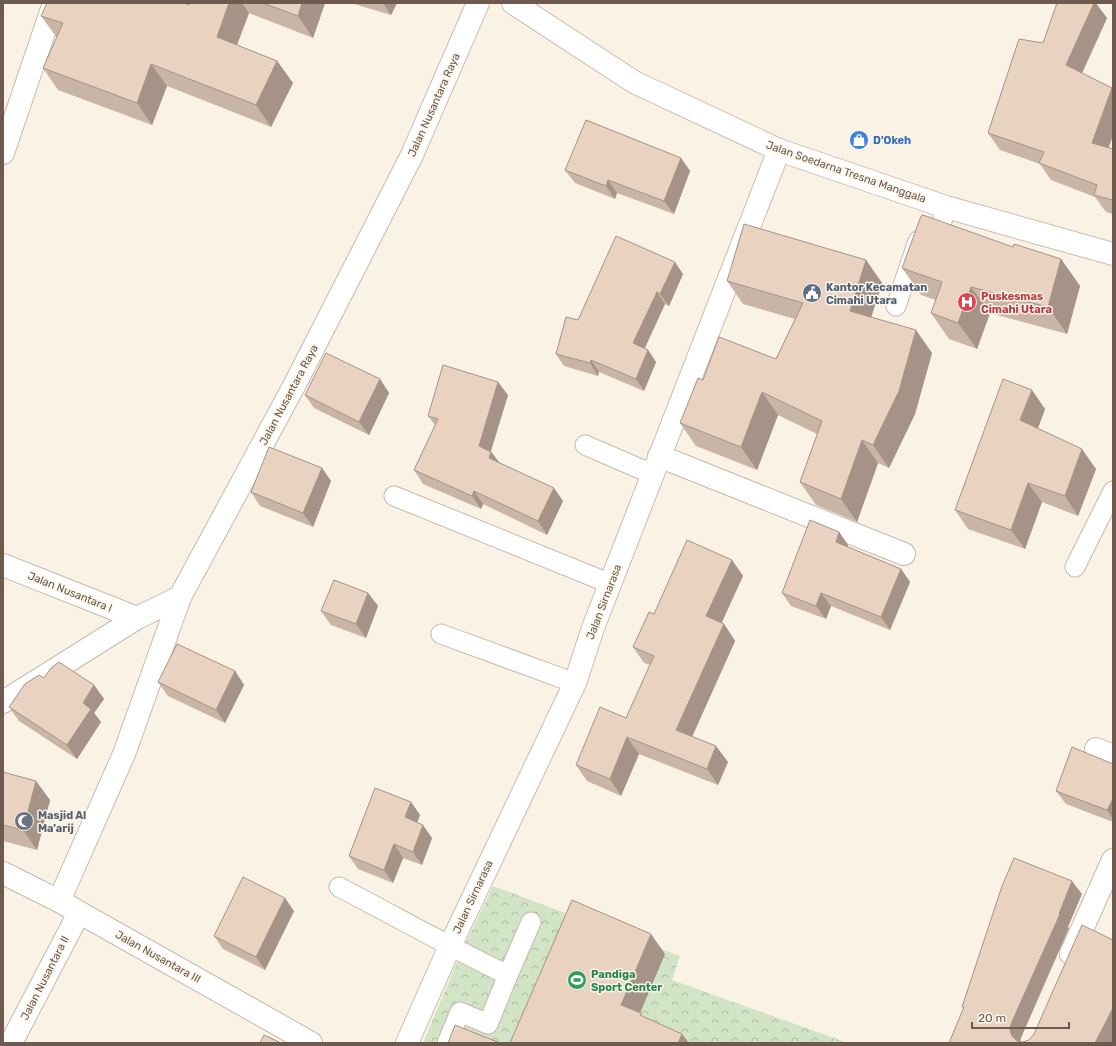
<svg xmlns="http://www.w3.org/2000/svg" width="1116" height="1046" font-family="Rubik,sans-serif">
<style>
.park{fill:url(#park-crowns)}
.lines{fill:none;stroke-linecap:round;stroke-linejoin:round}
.lane-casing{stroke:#c8baad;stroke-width:21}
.street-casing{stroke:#c8baad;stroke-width:24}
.secondary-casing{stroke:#cdbcae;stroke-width:24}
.lane{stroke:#fff;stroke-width:19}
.street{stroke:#fff;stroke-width:22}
.secondary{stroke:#fff;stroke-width:22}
.wall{fill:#c9b5a5}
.shaded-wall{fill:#a49386}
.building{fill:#ead2c0;stroke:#a49386}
.labels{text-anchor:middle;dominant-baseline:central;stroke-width:3;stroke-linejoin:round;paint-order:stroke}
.street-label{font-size:11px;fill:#6e5a4e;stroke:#fcf6ea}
.shop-label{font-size:11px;font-weight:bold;fill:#366cbe;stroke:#fcf6ea;text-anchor:start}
.service-label{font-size:11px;font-weight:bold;fill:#4e5e75;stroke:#fcf6ea;text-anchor:start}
.health-label{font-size:11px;font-weight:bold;fill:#be3a42;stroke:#fcf6ea;text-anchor:start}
.worship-label{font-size:11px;font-weight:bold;fill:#5b616d;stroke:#fcf6ea;text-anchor:start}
.leisure-label{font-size:11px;font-weight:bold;fill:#27864d;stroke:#fcf6ea;text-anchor:start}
</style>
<defs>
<pattern id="park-crowns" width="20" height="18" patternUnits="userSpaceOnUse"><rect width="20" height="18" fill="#d1e4c5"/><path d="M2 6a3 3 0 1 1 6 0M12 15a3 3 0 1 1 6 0" fill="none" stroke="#aebca2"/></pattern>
</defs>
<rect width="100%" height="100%" fill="#f9f2e5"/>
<path class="park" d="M493,886L680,956L672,980L848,1043H423L461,953Z"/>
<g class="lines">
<defs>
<g id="lane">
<path d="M896,306L918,241L940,229L946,207"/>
<path d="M585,445L652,474"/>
<path d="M394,496L611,584"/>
<path d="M1075,567L1113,491"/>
<path d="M441,634L575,683"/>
<path d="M339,887C395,916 451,948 508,975L531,922"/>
<path d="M447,1043L460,1012L488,1024L508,975"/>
</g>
<g id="street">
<path d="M3,153L54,3"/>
<path d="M659,456L904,554"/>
<path d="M3,565L137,618"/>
<path d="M3,702L137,618L180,597L295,384L412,155L478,3"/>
<path d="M1096,749L1113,756"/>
<path d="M3,873L59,901L311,1043"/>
<path d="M59,901L124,754L180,597"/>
<path d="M1071,954L1113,860"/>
<path d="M11,1043L79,913"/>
</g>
<g id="secondary">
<path d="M513,3L634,82L779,150L946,207L1113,254"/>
<path d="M407,1043L450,946L575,683L593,628L779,150"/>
</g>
</defs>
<use href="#lane" class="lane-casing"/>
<use href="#street" class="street-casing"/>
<use href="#secondary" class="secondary-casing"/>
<use href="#lane" class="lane"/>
<use href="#street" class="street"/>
<use href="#secondary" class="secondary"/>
</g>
<g class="wall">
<path d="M190,3H325L313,38L249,13L237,45L277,61L293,83L271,127L167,86L152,125L58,90L43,68L57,38L41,16L189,5Z"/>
<path d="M351,3H397L391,15Z"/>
<path d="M1107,18L1082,73L1112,88L1113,89V135L1109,147L1113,149V214L1106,212L1095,197L1051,180L1040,164L1000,150L988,133L1043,43Z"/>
<path d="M681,158L690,171L674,214L617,193L615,199L575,183L565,170Z"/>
<path d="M1013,247L1061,259L1080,286L1067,334L990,313L977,349L949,339L931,313L936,300L921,295L902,268Z"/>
<path d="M866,260L882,283L871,317L932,353L915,414L889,468L878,463L857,522L816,505L800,482L817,434L778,415L757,470L696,446L680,423L703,380L776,359L795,319L743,304L727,281Z"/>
<path d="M683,274L669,306L665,304L645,348L648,350L656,362L644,391L599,372L598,376L564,366L556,354L578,320Z"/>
<path d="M380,379L389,393L369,435L314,408L305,395Z"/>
<path d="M508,395L491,451L499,462L563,501L547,535L483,504L481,509L423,484L414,470L435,425L428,416Z"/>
<path d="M1045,409L1038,428L1096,469L1078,516L1042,502L1025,549L968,529L955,510Z"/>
<path d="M322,468L331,481L313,527L260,506L251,492Z"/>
<path d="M839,532L848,545V547L901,569L910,582L890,630L831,606L826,619L791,606L782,593Z"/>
<path d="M732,560L743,576L721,623L724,624L735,641L692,736L728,762L718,785L639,754L621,796L587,781L576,765L626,718L650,665L644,663L633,647L654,614Z"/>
<path d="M368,593L378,606L366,638L331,625L321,611Z"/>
<path d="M235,671L244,685L225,723L168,696L158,682Z"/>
<path d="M44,678L94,685L104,699L94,713L101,722L77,759L19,721L9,707Z"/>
<path d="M1113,764V822L1066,804L1056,791Z"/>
<path d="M3,772L50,800L37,850L3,841Z"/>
<path d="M411,802L420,815L417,823L432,838L422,865L403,858L393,883L358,869L349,856Z"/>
<path d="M294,911L265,970L223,949L214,936Z"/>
</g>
<g class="shaded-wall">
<path d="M229,3H242L249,13L232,58L217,37Z"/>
<path d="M302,3H325L313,38L298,16Z"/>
<path d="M383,3H397L391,15Z"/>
<path d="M1094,3H1096L1107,18L1078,82L1066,65Z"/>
<path d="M277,61L293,83L271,127L256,105Z"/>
<path d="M151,64L167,86L152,125L137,103Z"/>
<path d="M1112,88L1113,89V135L1104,160L1092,143Z"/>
<path d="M681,158L690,171L674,214L664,201Z"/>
<path d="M608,180L617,193L615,199L606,186Z"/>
<path d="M1061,259L1080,286L1067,334L1048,307Z"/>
<path d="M866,260L882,283L866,334L850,311Z"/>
<path d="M675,262L683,274L669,306L660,294Z"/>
<path d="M971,287L990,313L977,349L958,323Z"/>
<path d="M657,292L665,304L641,356L633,343Z"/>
<path d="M916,330L932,353L915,414L889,468L873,445Z"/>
<path d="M648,350L656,362L644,391L636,379Z"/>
<path d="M591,360L599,372L598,376L590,363Z"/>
<path d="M380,379L389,393L369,435L359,422Z"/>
<path d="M498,382L508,395L489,457L491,452L501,465L498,471L479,446Z"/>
<path d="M1032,390L1045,409L1034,439L1020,420Z"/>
<path d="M762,392L778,415L757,470L741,447Z"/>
<path d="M862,440L878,463L857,522L841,499Z"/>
<path d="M1082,449L1096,469L1078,516L1065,496Z"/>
<path d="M322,468L331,481L313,527L303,513Z"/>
<path d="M1028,483L1042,502L1025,549L1011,530Z"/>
<path d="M554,488L563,501L547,535L538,521Z"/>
<path d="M474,491L483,504L481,509L472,496Z"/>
<path d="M839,532L848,545L845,555L836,542Z"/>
<path d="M732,560L743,576L717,633L706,616Z"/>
<path d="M901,569L910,582L890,630L881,617Z"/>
<path d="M368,593L378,606L366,638L356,624Z"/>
<path d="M821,593L831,606L826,619L816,606Z"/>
<path d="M724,624L735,641L688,746L676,730Z"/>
<path d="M235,671L244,685L225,723L216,710Z"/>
<path d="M94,685L104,699L94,713L101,722L77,759L67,745L83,703Z"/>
<path d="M627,737L639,754L621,796L610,779Z"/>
<path d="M716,746L728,762L718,785L707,769Z"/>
<path d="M36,781L50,800L37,850L23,830Z"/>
<path d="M1113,799V819L1107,810Z"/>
<path d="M411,802L420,815L414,831L405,817Z"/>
<path d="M423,825L432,838L422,865L413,852Z"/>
<path d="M394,844L403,858L393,883L384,870Z"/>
<path d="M1072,881L1082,894L1068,927L1069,928L1021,1038L1020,1043L1012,1036L1010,1030L1011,1024Z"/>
<path d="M285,898L294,911L265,970L256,957Z"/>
<path d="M651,934L665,954L635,1025L621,1005Z"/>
<path d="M1113,1008V1040L1112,1043H1095Z"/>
<path d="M682,1034L689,1043H678Z"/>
</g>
<g class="building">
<path d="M47,3H185L189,5L190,3H229L217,37L277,61L256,105L151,64L137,103L43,68L63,23L41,16Z"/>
<path d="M263,3H302L298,16Z"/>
<path d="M1057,3H1094L1066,65L1112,88L1092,143L1113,149V200L1094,195L1097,185L1039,163L1044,152L988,133L1019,39L1043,43Z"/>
<path d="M586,120L681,158L664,201L608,180L606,186L565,170Z"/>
<path d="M923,215L1013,247L1014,244L1061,259L1048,307L971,287L958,323L931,313L942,282L902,268L921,216Z"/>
<path d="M744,224L866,260L850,311L916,330L899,391L873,445L862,440L841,499L800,482L822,421L762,392L741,447L680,423L698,378L703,380L719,337L776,359L803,303L727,281Z"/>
<path d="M616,236L675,262L660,294L657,292L633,343L648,350L636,379L591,360L590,363L556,354L566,317L578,320Z"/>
<path d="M326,353L380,379L359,422L305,395Z"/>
<path d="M443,365L498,382L479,446L491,452L489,458L554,488L538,521L474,491L472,496L414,470L438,419L428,416Z"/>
<path d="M1003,379L1032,390L1020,420L1082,449L1065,496L1028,483L1011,530L955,510Z"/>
<path d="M269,447L322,468L303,513L251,492Z"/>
<path d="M810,520L839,532L836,542L901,569L881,617L821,593L816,606L782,593Z"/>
<path d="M687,540L732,560L706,616L724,624L676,730L716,746L707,769L627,737L610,779L576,765L600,707L626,718L654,656L633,647L649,612L654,614Z"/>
<path d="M334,580L368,593L356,624L321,611Z"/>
<path d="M177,644L235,671L216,710L158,682Z"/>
<path d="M59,662L94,685L83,703L91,709L67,745L9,707L25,684L39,675L44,678L51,668Z"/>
<path d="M1072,747L1113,764V799L1107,810L1056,791Z"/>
<path d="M3,772L36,781L23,830L3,825Z"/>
<path d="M375,788L411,802L405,817L423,825L413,852L394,844L384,870L349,856Z"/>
<path d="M1014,858L1072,881L1059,914H1060L1011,1024L1010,1030L1012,1036L1017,1041L1023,1042L1029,1040L1034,1034L1082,925L1113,940V1008L1095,1043H949L964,1007H962L1002,886Z"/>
<path d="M243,877L285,898L256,957L214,936Z"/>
<path d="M572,900L651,934L621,1005L641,1013L640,1015L682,1034L678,1043H510Z"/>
<path d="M455,1025L500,1043H448Z"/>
<path d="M264,1035L281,1043H260Z"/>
</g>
<defs>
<symbol id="shop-disc" viewBox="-11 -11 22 22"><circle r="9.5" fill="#3f7fe0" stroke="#fcf6ea"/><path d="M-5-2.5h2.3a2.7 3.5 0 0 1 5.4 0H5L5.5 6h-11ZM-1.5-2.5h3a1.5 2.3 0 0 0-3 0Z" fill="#fff"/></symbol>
<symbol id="civic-disc" viewBox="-11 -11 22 22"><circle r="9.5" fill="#5c6f8a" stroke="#fcf6ea"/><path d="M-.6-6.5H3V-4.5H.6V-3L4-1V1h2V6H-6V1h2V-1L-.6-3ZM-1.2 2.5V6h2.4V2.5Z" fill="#fff"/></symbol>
<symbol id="hospital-disc" viewBox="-11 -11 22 22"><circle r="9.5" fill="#e0444e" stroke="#fcf6ea"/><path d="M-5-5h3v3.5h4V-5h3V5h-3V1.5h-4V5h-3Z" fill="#fff"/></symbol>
<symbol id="mosque-disc" viewBox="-11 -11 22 22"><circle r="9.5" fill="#6b7280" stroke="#fcf6ea"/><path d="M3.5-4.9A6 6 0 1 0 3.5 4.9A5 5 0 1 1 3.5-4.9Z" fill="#fff"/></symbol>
<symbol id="stadium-disc" viewBox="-11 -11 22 22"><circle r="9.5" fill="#2e9e5b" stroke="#fcf6ea"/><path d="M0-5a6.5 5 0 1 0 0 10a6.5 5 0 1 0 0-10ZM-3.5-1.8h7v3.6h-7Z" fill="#fff"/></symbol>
</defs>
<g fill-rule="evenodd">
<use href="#shop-disc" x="848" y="129" width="22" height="22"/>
<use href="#civic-disc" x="801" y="282" width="22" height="22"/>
<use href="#hospital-disc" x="956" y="291" width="22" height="22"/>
<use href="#mosque-disc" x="13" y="810" width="22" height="22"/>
<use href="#stadium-disc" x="566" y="969" width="22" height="22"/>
</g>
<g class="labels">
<g class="street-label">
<text transform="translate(434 105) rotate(-66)">Jalan Nusantara Raya</text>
<text transform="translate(846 172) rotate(19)">Jalan Soedarna Tresna Manggala</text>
<text transform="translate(289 395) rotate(-62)">Jalan Nusantara Raya</text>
<text transform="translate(70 592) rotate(22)">Jalan Nusantara I</text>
<text transform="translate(604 602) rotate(-69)">Jalan Sirnarasa</text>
<text transform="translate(473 897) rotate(-65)">Jalan Sirnarasa</text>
<text transform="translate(158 957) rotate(29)">Jalan Nusantara III</text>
<text transform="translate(45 978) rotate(-63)">Jalan Nusantara II</text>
</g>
<g class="shop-label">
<text x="873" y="140">D'Okeh</text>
</g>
<g class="service-label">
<text x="826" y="287">Kantor Kecamatan<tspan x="826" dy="13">Cimahi Utara</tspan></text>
</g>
<g class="health-label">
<text x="981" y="296">Puskesmas<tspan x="981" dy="13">Cimahi Utara</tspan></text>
</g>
<g class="worship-label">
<text x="38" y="815">Masjid Al<tspan x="38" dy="13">Ma'arij</tspan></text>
</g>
<g class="leisure-label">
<text x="591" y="974">Pandiga<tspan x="591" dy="13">Sport Center</tspan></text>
</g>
</g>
<rect width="1116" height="1046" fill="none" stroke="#6e5a4e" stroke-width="8"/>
<path d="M972 1022v6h97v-6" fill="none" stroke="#6e5a4e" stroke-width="2"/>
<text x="978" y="1022" font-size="12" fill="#6e5a4e" stroke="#fcf6ea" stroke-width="3" paint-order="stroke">20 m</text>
</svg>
